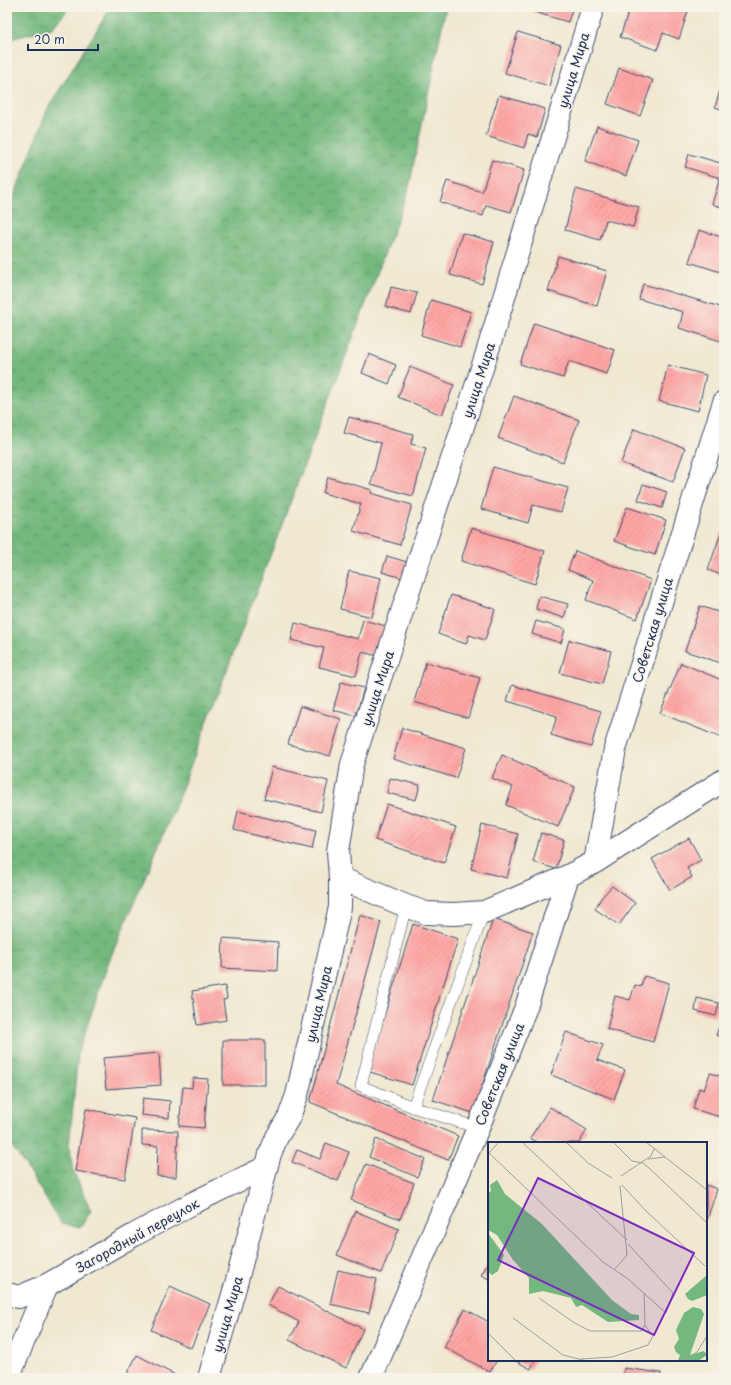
<svg xmlns="http://www.w3.org/2000/svg" width="731" height="1385" font-family="'Playpen Sans',sans-serif">
<style>
.forest{fill:url(#forest-crowns);stroke:#47746e}
.building{fill:url(#building-hatch)}
.lines{fill:none;stroke-linecap:round;stroke-linejoin:round}
.lane-casing{stroke:#3b4b6f;stroke-width:12}
.street-casing{stroke:#3b4b6f;stroke-width:24}
.lane{stroke:#fff;stroke-width:11}
.street{stroke:#fff;stroke-width:22}
.labels{text-anchor:middle;dominant-baseline:central;stroke-width:3;stroke-linejoin:round;paint-order:stroke}
.street-label{font-size:13px;fill:#1b2f5e;stroke:#f7f3e8}
.inset-road{fill:none;stroke:#9b9ea2;stroke-width:1}
.view{fill:#7b2cbf;fill-opacity:0.15;stroke:#7b2cbf;stroke-width:2}
.inset-edge{fill:none;stroke:#1b2f5e;stroke-width:2}
</style>
<defs>
<pattern id="forest-crowns" width="20" height="18" patternUnits="userSpaceOnUse"><rect width="20" height="18" fill="#73b87e"/><path d="M2 6a3 3 0 1 1 6 0M12 15a3 3 0 1 1 6 0" fill="none" stroke="#5e966a"/></pattern>
<pattern id="building-hatch" width="6" height="6" patternUnits="userSpaceOnUse"><rect width="6" height="6" fill="#fea6a4"/><path d="M-1 1l2-2M0 6l6-6M5 7l2-2" fill="none" stroke="#d98f90"/></pattern>
</defs>
<rect width="100%" height="100%" fill="#f7f3e8"/>
<filter id="ink" filterUnits="userSpaceOnUse"><feTurbulence type="fractalNoise" baseFrequency=".025" numOctaves="2"/><feDisplacementMap in="SourceGraphic" scale="8" xChannelSelector="R" yChannelSelector="G"/><feConvolveMatrix kernelMatrix="1 2 1 2 8 2 1 2 1" color-interpolation-filters="sRGB"/></filter>
<filter id="wash" filterUnits="userSpaceOnUse"><feTurbulence type="fractalNoise" baseFrequency=".012" numOctaves="4" result="noise"/><feDisplacementMap in="SourceGraphic" scale="16" xChannelSelector="R" yChannelSelector="G"/><feGaussianBlur stdDeviation="0.9" result="paint"/><feColorMatrix in="noise" values="0 0 0 0 0 0 0 0 0 0 0 0 0 0 0 0 0 1.4 0 .05"/><feComposite in="paint" operator="in"/></filter>
<g filter="url(#wash)">
<rect width="100%" height="100%" fill="#f0e8d0"/>
<g class="forest">
<path d="M7,7H70L52,28L7,40Z"/>
<path d="M111,7H446L408,192L173,812L109,961L78,1053L69,1147L73,1170L91,1211L80,1228L61,1223L25,1165L7,1140V214L48,108Z"/>
</g>
<g id="blocks">
<g class="building">
<path d="M525,7H573L568,22L524,9Z"/>
<path d="M630,7H675L688,11L679,39L663,33L657,50L620,37Z"/>
<path d="M518,32L561,45L549,86L505,73Z"/>
<path d="M619,68L653,80L640,116L607,104Z"/>
<path d="M721,87L724,88V110L715,107Z"/>
<path d="M499,95L545,109L537,137L528,134L524,148L486,136Z"/>
<path d="M597,126L638,140L626,176L585,161Z"/>
<path d="M689,154L724,164V208L712,204L720,178L685,167Z"/>
<path d="M492,160L524,170L511,212L486,205L483,216L440,202L447,181L482,192Z"/>
<path d="M576,189L639,207L633,227L606,220L600,240L565,230Z"/>
<path d="M699,230L724,238V273L689,262Z"/>
<path d="M462,233L494,242L482,284L450,275Z"/>
<path d="M558,256L607,271L597,306L548,291Z"/>
<path d="M643,284L724,308V342L679,328L683,312L639,299Z"/>
<path d="M391,287L417,293L411,314L386,307Z"/>
<path d="M431,300L471,312L460,347L421,335Z"/>
<path d="M534,323L615,350L607,374L569,361L563,378L520,364Z"/>
<path d="M369,354L396,365L389,384L362,373Z"/>
<path d="M668,365L706,375L698,411L659,401Z"/>
<path d="M410,367L454,385L442,415L398,397Z"/>
<path d="M514,396L579,420L563,462L498,438Z"/>
<path d="M349,417L413,434L411,444L426,448L413,496L371,484L381,443L344,433Z"/>
<path d="M634,429L685,448L673,482L621,463Z"/>
<path d="M493,467L568,488L561,512L533,505L528,523L481,509Z"/>
<path d="M328,477L372,490L371,493L412,505L400,545L353,531L361,504L323,493Z"/>
<path d="M643,484L667,492L662,508L638,500Z"/>
<path d="M627,507L666,520L655,555L614,541Z"/>
<path d="M471,528L545,551L535,584L461,561Z"/>
<path d="M721,533L724,534V576L708,570Z"/>
<path d="M575,551L651,580L637,619L586,600L593,580L568,570Z"/>
<path d="M387,556L410,563L406,579L382,572Z"/>
<path d="M349,571L381,578L372,617L340,609Z"/>
<path d="M451,595L495,609L485,640L469,635L466,644L438,634Z"/>
<path d="M539,596L568,604L564,618L536,609Z"/>
<path d="M700,606L724,614V664L685,651Z"/>
<path d="M363,620L386,626L378,656L362,652L356,676L319,667L324,648L291,640L295,623L358,639Z"/>
<path d="M536,621L565,629L561,643L532,634Z"/>
<path d="M569,640L611,651L602,684L560,673Z"/>
<path d="M426,662L480,678L468,718L414,702Z"/>
<path d="M681,663L724,681V739L660,713Z"/>
<path d="M341,682L364,688L356,716L333,710Z"/>
<path d="M512,685L601,711L591,747L551,735L557,716L507,701Z"/>
<path d="M300,706L341,719L330,756L288,744Z"/>
<path d="M402,728L466,748L456,778L393,759Z"/>
<path d="M502,755L575,787L558,827L506,805L513,787L492,778Z"/>
<path d="M272,767L328,781L321,812L264,799Z"/>
<path d="M390,778L420,785L416,800L387,793Z"/>
<path d="M387,804L456,827L444,863L375,840Z"/>
<path d="M238,811L316,830L312,849L234,830Z"/>
<path d="M482,825L518,834L507,878L471,869Z"/>
<path d="M541,833L564,840L556,869L533,862Z"/>
<path d="M689,838L701,860L687,868L692,877L670,890L652,859Z"/>
<path d="M612,886L635,903L619,925L595,909L601,898Z"/>
<path d="M360,915L381,922L336,1085L458,1136L448,1160L310,1102Z"/>
<path d="M493,919L533,932L473,1113L433,1100Z"/>
<path d="M413,924L458,939L412,1085L367,1071Z"/>
<path d="M223,938L278,942L277,971L222,968Z"/>
<path d="M644,976L669,983L653,1042L607,1029L615,996L630,1000L635,985L641,987Z"/>
<path d="M225,986L227,999L223,1000L226,1020L197,1025L192,991Z"/>
<path d="M697,998L719,1003L716,1016L695,1011Z"/>
<path d="M724,1013V1038L716,1035Z"/>
<path d="M566,1032L603,1045L597,1060L625,1070L614,1099L551,1075Z"/>
<rect x="223" y="1040" width="42" height="45"/>
<path d="M159,1053L161,1085L106,1089L103,1058Z"/>
<path d="M710,1073L724,1077V1118L693,1109L699,1088L704,1090Z"/>
<path d="M193,1078L208,1079L204,1128L179,1126L183,1087L192,1088Z"/>
<path d="M143,1098L170,1101L169,1118L141,1115Z"/>
<path d="M550,1107L587,1130L579,1143H538L530,1138Z"/>
<path d="M86,1109L135,1118L125,1179L75,1171Z"/>
<path d="M142,1130L178,1131L176,1177L157,1176L158,1146L142,1145Z"/>
<path d="M376,1139L425,1159L417,1177L369,1157Z"/>
<path d="M326,1143L349,1152L338,1181L292,1162L297,1150L320,1159Z"/>
<path d="M366,1164L414,1183L400,1219L351,1200Z"/>
<path d="M706,1185L717,1189L707,1220H706Z"/>
<path d="M355,1211L399,1229L381,1273L337,1255Z"/>
<path d="M489,1262V1279L481,1275Z"/>
<path d="M338,1270L377,1279L369,1313L330,1304Z"/>
<path d="M170,1286L210,1304L191,1348L151,1330Z"/>
<path d="M278,1286L363,1329L346,1368L289,1340L299,1322L268,1305Z"/>
<path d="M465,1309L489,1322V1360H497L490,1372L444,1347Z"/>
<path d="M137,1355L177,1376L176,1378H125Z"/>
<path d="M514,1360H535L531,1369Z"/>
<path d="M624,1368L661,1373L660,1378H623Z"/>
</g>
</g>
</g>
<g filter="url(#ink)">
<use href="#blocks" fill-opacity="0" stroke="#3b4b6f" stroke-width="1"/>
<g class="lines">
<defs>
<g id="lane">
<path d="M406,906L361,1086L413,1107L478,1128"/>
<path d="M413,1107L484,912"/>
</g>
<g id="street">
<path d="M595,862L615,749L724,402"/>
<path d="M340,878L406,906L426,913L454,914L484,912L568,876L595,862L724,780"/>
<path d="M7,1294L19,1297L47,1285L134,1235L195,1202L266,1167"/>
<path d="M7,1375L12,1369L47,1285"/>
<path d="M209,1378L236,1284L270,1154L277,1137L289,1117L297,1095L340,907V878L338,851L352,764L486,356L593,7"/>
<path d="M371,1378L478,1128L526,1007L568,876"/>
</g>
</defs>
<use href="#lane" class="lane-casing"/>
<use href="#street" class="street-casing"/>
<use href="#lane" class="lane"/>
<use href="#street" class="street"/>
</g>
</g>
<g class="labels">
<g class="street-label">
<text transform="translate(573 70) rotate(-73)">улица Мира</text>
<text transform="translate(478 380) rotate(-72)">улица Мира</text>
<text transform="translate(652 630) rotate(-73)">Советская улица</text>
<text transform="translate(377 688) rotate(-72)">улица Мира</text>
<text transform="translate(318 1004) rotate(-77)">улица Мира</text>
<text transform="translate(499 1074) rotate(-68)">Советская улица</text>
<text transform="translate(137 1235) rotate(-29)">Загородный переулок</text>
<text transform="translate(227 1314) rotate(-74)">улица Мира</text>
</g>
</g>
<g transform="translate(488 1142)">
<rect width="219" height="219" fill="#f0e8d0"/>
<path d="M9,38L17,52L54,82L124,158L143,172L151,173V178L120,180L94,163L88,165L83,156L55,149L41,152V136L25,118L9,93L0,88V51L3,49L2,43ZM0,91L16,113L10,129L4,133L0,130ZM219,133V153L204,159L200,157L197,152ZM205,165L213,167L216,172L202,213L216,209L219,213L210,219H190L192,213L188,210L186,205L191,197L188,188L196,171Z" fill="#73b87e"/>
<path class="inset-road" d="M34,0L139,98M78,0L100,21L124,36M125,0L144,19L155,21L161,26L219,81M158,0L219,48M0,10L115,120L140,137L178,171L185,151L140,102M0,12L11,0M160,17L177,15M133,34L163,14L166,7M134,43L158,69L217,124M127,127L139,113L132,44M51,156L85,180L102,189H154L157,183L156,151M25,176L75,213L95,218M0,191L28,219M93,217L124,215L160,203L165,194L157,183M194,219L209,210L219,194"/>
<path class="view" d="M50,36L206,111L166,193L10,118Z"/>
<rect width="219" height="219" class="inset-edge"/>
</g>
<rect width="731" height="1385" fill="none" stroke="#f7f3e8" stroke-width="24"/>
<path d="M28 44v6h70v-6" fill="none" stroke="#1b2f5e" stroke-width="2"/>
<text x="34" y="44" font-size="12" fill="#1b2f5e" stroke="#f7f3e8" stroke-width="3" paint-order="stroke">20 m</text>
</svg>
